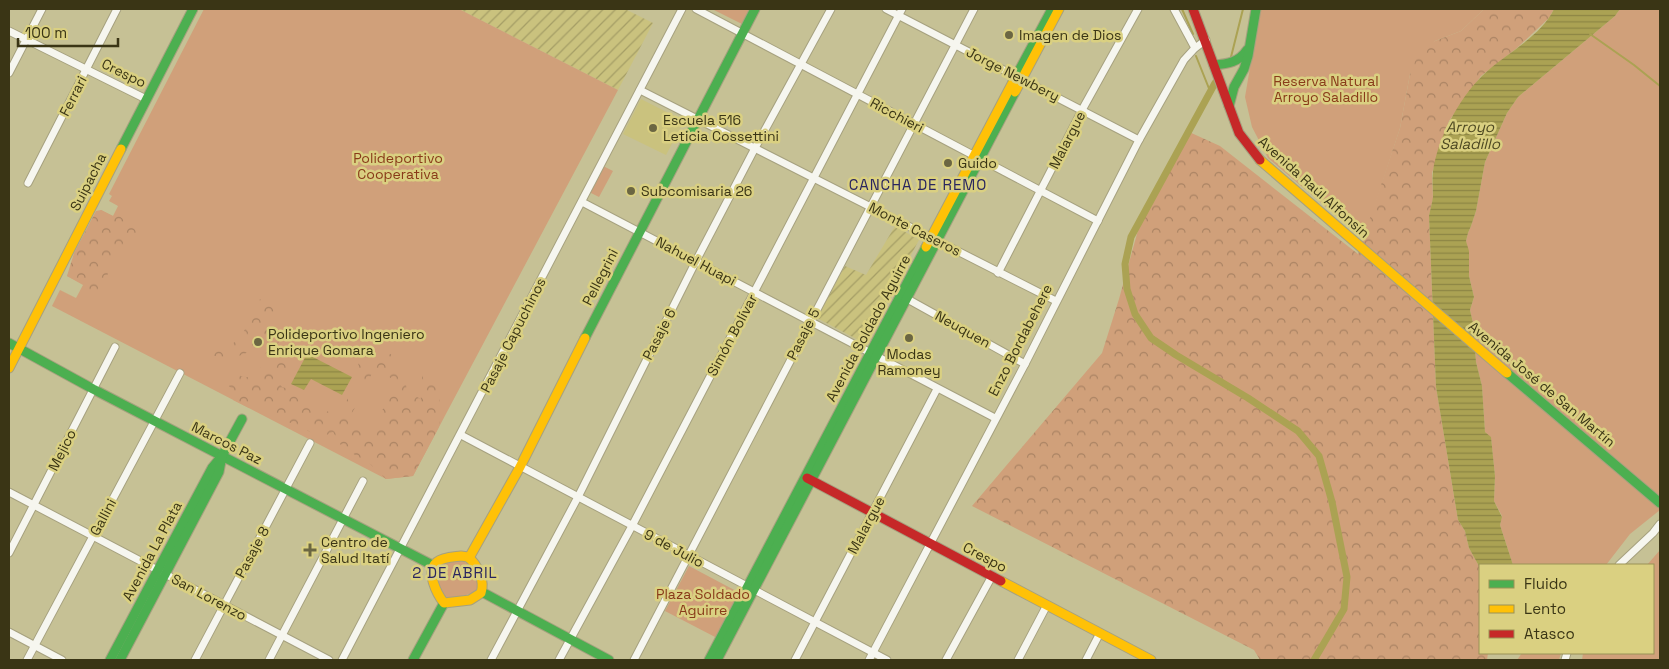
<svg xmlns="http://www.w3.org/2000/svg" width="1669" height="669" font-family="'Space Grotesk',sans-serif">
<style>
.built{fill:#cac27e}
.industrial{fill:url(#industrial-furrows)}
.green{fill:#d0a07a}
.forest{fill:url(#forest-crowns)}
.water{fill:url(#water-rules)}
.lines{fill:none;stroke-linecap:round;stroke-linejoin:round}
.stream{stroke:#aba253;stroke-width:2}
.canal{stroke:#aba253;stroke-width:7}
.street-casing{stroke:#a6a17f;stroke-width:9}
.fast-casing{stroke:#a6a17f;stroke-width:11}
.slow-casing{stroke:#a6a17f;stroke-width:11}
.jam-casing{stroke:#a6a17f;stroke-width:11}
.street{stroke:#f6f6ef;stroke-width:7}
.fast{stroke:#4caf50;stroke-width:9}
.slow{stroke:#ffc107;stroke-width:9}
.jam{stroke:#c62828;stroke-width:9}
.poi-dot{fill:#6b6642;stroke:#dad081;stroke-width:2}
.labels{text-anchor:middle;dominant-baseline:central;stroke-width:5;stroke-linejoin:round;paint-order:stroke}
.poi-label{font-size:14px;fill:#3a3515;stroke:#dad081;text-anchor:start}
.street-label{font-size:14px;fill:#3a3515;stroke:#dad081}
.park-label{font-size:14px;fill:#893b19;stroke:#dad081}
.water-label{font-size:15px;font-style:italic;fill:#4e4922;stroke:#dad081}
.neighbourhood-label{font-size:15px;letter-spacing:1px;fill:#29255f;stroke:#dad081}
</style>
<defs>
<pattern id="industrial-furrows" width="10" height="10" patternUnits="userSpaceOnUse" patternTransform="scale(1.25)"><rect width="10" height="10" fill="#cac27e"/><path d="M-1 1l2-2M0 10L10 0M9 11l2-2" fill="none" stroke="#a59e66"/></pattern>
<pattern id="forest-crowns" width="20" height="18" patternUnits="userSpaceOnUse" patternTransform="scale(1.25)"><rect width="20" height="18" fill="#d0a07a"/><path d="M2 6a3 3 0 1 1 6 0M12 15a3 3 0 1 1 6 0" fill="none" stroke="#aa8363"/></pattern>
<pattern id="water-rules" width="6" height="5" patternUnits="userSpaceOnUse" patternTransform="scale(1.25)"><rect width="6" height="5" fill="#aba253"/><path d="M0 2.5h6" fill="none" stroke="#8c8544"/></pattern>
</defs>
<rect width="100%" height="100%" fill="#c6c195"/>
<path class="built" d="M641,99L684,121L666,155L623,134Z"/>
<g class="industrial">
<path d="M459,9H625L653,23L618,90Z"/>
<path d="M895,226L919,240L864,343L817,318L845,266L866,275Z"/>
</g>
<g class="green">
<path d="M204,9H459L618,90L413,476L386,479L52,306L60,290L76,298L83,285L67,276L101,210L113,216L118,206L109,201L112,196L109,194Z"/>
<path d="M712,9H750L742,24Z"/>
<path d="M1260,9H1484L1461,31L1435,41L1410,74L1400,128L1364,239L1268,158L1252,127L1245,97Z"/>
<path d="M1620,9H1660V510L1630,534L1606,565H1513L1500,525L1502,516L1494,501L1495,476L1491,438L1485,432L1482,386L1476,362L1473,323L1470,310L1474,297L1469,276L1466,241L1468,233L1471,226L1476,211L1485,162L1507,113L1518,97L1615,16Z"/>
<path d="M603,166L613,171L599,197L589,192Z"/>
<path d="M1660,550V660H1582L1583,653H1653V565H1647Z"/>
<path d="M458,559L471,565L479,585L474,593L450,599L442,594L436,574L441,565Z"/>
<path d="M689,566L740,593L717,638L665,611Z"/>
<path d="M1522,653H1561L1559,660H1517Z"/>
</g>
<g class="forest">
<path d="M1484,9H1554L1549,18L1517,48L1481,76L1449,121L1432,173L1433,199L1429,216L1436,387L1458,520L1465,531L1469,548L1480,568V653H1488L1487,660H1260L1254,650L972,506L1102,353L1119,299L1140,223L1187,131L1220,146L1358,254L1400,128L1410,74L1418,54L1435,41L1461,31Z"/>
<path d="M101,210L113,216L116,214L136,227V239L119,249L109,265L107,279L97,291L85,289L83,284L67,276L74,253L96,211Z"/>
<path d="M260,299L276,306C276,310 277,315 276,318C275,322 272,326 271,329C259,352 232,365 207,353L206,349C212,349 221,351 226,348C244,339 252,316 260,299Z"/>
<path d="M272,341L279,342C268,355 248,361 240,376L253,378L268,358L279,352L278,361L294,365L291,369L285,370L277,380L282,387L296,391L313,407L339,415L350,394L358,403L348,419L367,433L379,417L396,382L380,370L374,369L366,386L354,383C361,368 357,363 359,347L379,346L396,358L395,372L405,377L407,392L421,399L420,389L423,373L438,389L441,411L439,427L413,476L386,479L370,464L342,447L333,432L320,438L300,426L273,417L252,399L249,408L233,400L234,390L226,384L235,375L239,365L255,357Z"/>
</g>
<g class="water">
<path d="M1554,9H1620L1615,16L1518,97L1507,113L1485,162L1476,211L1471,226L1468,233L1466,241L1469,251V276L1474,297L1470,310L1473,323L1476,362L1482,386L1485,432L1491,437L1495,476L1494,501L1502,517L1500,525L1513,565H1480V568L1469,548L1465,531L1458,520L1436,387L1429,216C1430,210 1432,204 1433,197C1433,189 1432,179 1433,171C1438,138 1458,100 1482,76C1503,55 1541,37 1554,9Z"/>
<path d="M307,354L352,377L342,395L311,379L304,390L291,384Z"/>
</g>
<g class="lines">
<g class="stream">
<path d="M1182,9L1193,34"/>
<path d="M1590,34L1634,65L1660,86"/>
<path d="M1196,56L1210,91"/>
<path d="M1231,57L1243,9"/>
</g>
<path class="canal" d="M1215,83L1131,237L1125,264L1127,289L1135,314L1151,338L1176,355L1248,398L1298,431L1319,456L1332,502L1347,577L1344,609L1314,660"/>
<defs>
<g id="street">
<path d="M696,9L1098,221"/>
<path d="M886,9L1139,140"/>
<path d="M1174,9L1195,48"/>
<path d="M9,31L146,99"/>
<path d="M9,73L42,9"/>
<path d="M640,90L1056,301"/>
<path d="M28,183L117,9"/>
<path d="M582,202L995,418"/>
<path d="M998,273L1082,110L1138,9"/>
<path d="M902,296L1025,364"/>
<path d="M461,435L887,660"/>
<path d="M9,492L329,660"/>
<path d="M9,553L115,347"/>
<path d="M1619,565L1653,533L1660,524"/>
<path d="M9,632L62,660"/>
<path d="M27,660L180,373"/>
<path d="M195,660L310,443"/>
<path d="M269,660L363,481"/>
<path d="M342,660L682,9"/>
<path d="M491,660L578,497L696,261L755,148L831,9"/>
<path d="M559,660L632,526L902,9"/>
<path d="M634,660L974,9"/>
<path d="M795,660L937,389"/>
<path d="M869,660L1025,364L1139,140L1184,60L1195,48L1206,40"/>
<path d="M946,660L992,576"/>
<path d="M1018,660L1047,605"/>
<path d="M1086,660L1100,633"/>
<path d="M1565,660L1567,653"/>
</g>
<g id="fast">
<path d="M1214,65C1228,64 1239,62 1247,50"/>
<path d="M1013,82L1052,9"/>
<path d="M1229,106L1234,87L1244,69L1248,56L1256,9"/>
<path d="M121,149L193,9"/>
<path d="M585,338L755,9"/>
<path d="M9,343L93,389L434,566"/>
<path d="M1507,373L1660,503"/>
<path d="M482,592L609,660"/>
<path d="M110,660L212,468L222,456L242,419"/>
<path d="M120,660L219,472L222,456"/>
<path d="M413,660L444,603"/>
<path d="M709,660L926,247"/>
<path d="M717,660L1015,92"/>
</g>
<g id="slow">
<path d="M1015,92L1059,9"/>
<path d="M1260,160L1507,373"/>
<path d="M926,247L1013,82"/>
<path d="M9,368L121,149"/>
<path d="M461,556L468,557C478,565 485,581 481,593L470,600L444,603C437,594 425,571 437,562C443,557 454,557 461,556Z"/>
<path d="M469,558L520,467L585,338"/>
<path d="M1001,581L1151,660"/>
</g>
<g id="jam">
<path d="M1193,9L1239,133L1260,160"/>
<path d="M807,478L1001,581"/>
</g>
</defs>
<use href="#street" class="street-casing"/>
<use href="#fast" class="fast-casing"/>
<use href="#slow" class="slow-casing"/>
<use href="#jam" class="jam-casing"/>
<use href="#street" class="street"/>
<use href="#fast" class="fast"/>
<use href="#slow" class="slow"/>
<use href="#jam" class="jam"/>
</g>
<g class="poi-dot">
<circle cx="1009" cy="35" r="5"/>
<circle cx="653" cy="128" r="5"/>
<circle cx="948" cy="163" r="5"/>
<circle cx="631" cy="191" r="5"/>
<circle cx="909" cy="338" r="5"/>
<circle cx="258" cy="342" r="5"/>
<path d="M307.5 542.5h5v5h5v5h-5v5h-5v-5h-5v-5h5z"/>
</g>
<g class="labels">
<g class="poi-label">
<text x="1019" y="35">Imagen de Dios</text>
<text x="663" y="120">Escuela 516<tspan x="663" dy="16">Leticia Cossettini</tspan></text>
<text x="958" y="163">Guido</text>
<text x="641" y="191">Subcomisaria 26</text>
<text x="268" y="334">Polideportivo Ingeniero<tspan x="268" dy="16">Enrique Gomara</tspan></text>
<text x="909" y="354" text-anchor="middle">Modas<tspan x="909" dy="16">Ramoney</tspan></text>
<text x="321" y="542">Centro de<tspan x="321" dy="16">Salud Itatí</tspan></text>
</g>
<g class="street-label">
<text transform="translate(124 73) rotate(26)">Crespo</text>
<text transform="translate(1013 74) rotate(27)">Jorge Newbery</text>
<text transform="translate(73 96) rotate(-63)">Ferrari</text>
<text transform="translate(897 115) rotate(28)">Ricchieri</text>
<text transform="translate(1067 140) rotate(-63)">Malargue</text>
<text transform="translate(88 182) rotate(-63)">Suipacha</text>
<text transform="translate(1314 187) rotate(42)">Avenida Raúl Alfonsín</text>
<text transform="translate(915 229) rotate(27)">Monte Caseros</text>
<text transform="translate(696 261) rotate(28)">Nahuel Huapi</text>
<text transform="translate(600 277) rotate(-63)">Pellegrini</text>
<text transform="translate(868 328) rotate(-62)">Avenida Soldado Aguirre</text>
<text transform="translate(963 329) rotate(29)">Neuquen</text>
<text transform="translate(659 334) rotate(-63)">Pasaje 6</text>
<text transform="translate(803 334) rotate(-63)">Pasaje 5</text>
<text transform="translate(513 335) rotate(-63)">Pasaje Capuchinos</text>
<text transform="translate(732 335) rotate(-62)">Simón Bolívar</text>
<text transform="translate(1020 340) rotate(-63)">Enzo Bordabehere</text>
<text transform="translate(1542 384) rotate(40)">Avenida José de San Martín</text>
<text transform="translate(227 443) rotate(27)">Marcos Paz</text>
<text transform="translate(62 450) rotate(-63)">Mejico</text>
<text transform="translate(103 517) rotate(-62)">Gallini</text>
<text transform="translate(866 525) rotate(-62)">Malargue</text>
<text transform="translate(674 548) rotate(28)">9 de Julio</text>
<text transform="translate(152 551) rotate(-62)">Avenida La Plata</text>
<text transform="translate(252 552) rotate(-62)">Pasaje 8</text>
<text transform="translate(985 557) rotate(28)">Crespo</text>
<text transform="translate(209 597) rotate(28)">San Lorenzo</text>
</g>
<g class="park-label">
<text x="1326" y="81">Reserva Natural<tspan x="1326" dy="16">Arroyo Saladillo</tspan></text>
<text x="398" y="158">Polideportivo<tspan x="398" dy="16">Cooperativa</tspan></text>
<text x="703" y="594">Plaza Soldado<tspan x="703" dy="16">Aguirre</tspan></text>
</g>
<g class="water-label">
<text x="1470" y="126">Arroyo<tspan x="1470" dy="17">Saladillo</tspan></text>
</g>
<g class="neighbourhood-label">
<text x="918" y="184">CANCHA DE REMO</text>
<text x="455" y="572">2 DE ABRIL</text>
</g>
</g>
<rect width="1669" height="669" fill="none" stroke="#3a3515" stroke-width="20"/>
<rect x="1479" y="564" width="175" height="90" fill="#dad081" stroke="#9a9256"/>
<rect x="1489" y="580" width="25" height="8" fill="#4caf50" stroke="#9a9256"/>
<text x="1524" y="589" font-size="15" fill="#3a3515">Fluido</text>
<rect x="1489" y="605" width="25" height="8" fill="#ffc107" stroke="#9a9256"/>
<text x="1524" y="614" font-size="15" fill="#3a3515">Lento</text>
<rect x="1489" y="630" width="25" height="8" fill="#c62828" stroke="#9a9256"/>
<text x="1524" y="639" font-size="15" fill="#3a3515">Atasco</text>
<path d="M18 38v8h100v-8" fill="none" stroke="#3a3515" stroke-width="2.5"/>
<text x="25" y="38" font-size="15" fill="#3a3515" stroke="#dad081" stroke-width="4" paint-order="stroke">100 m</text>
</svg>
